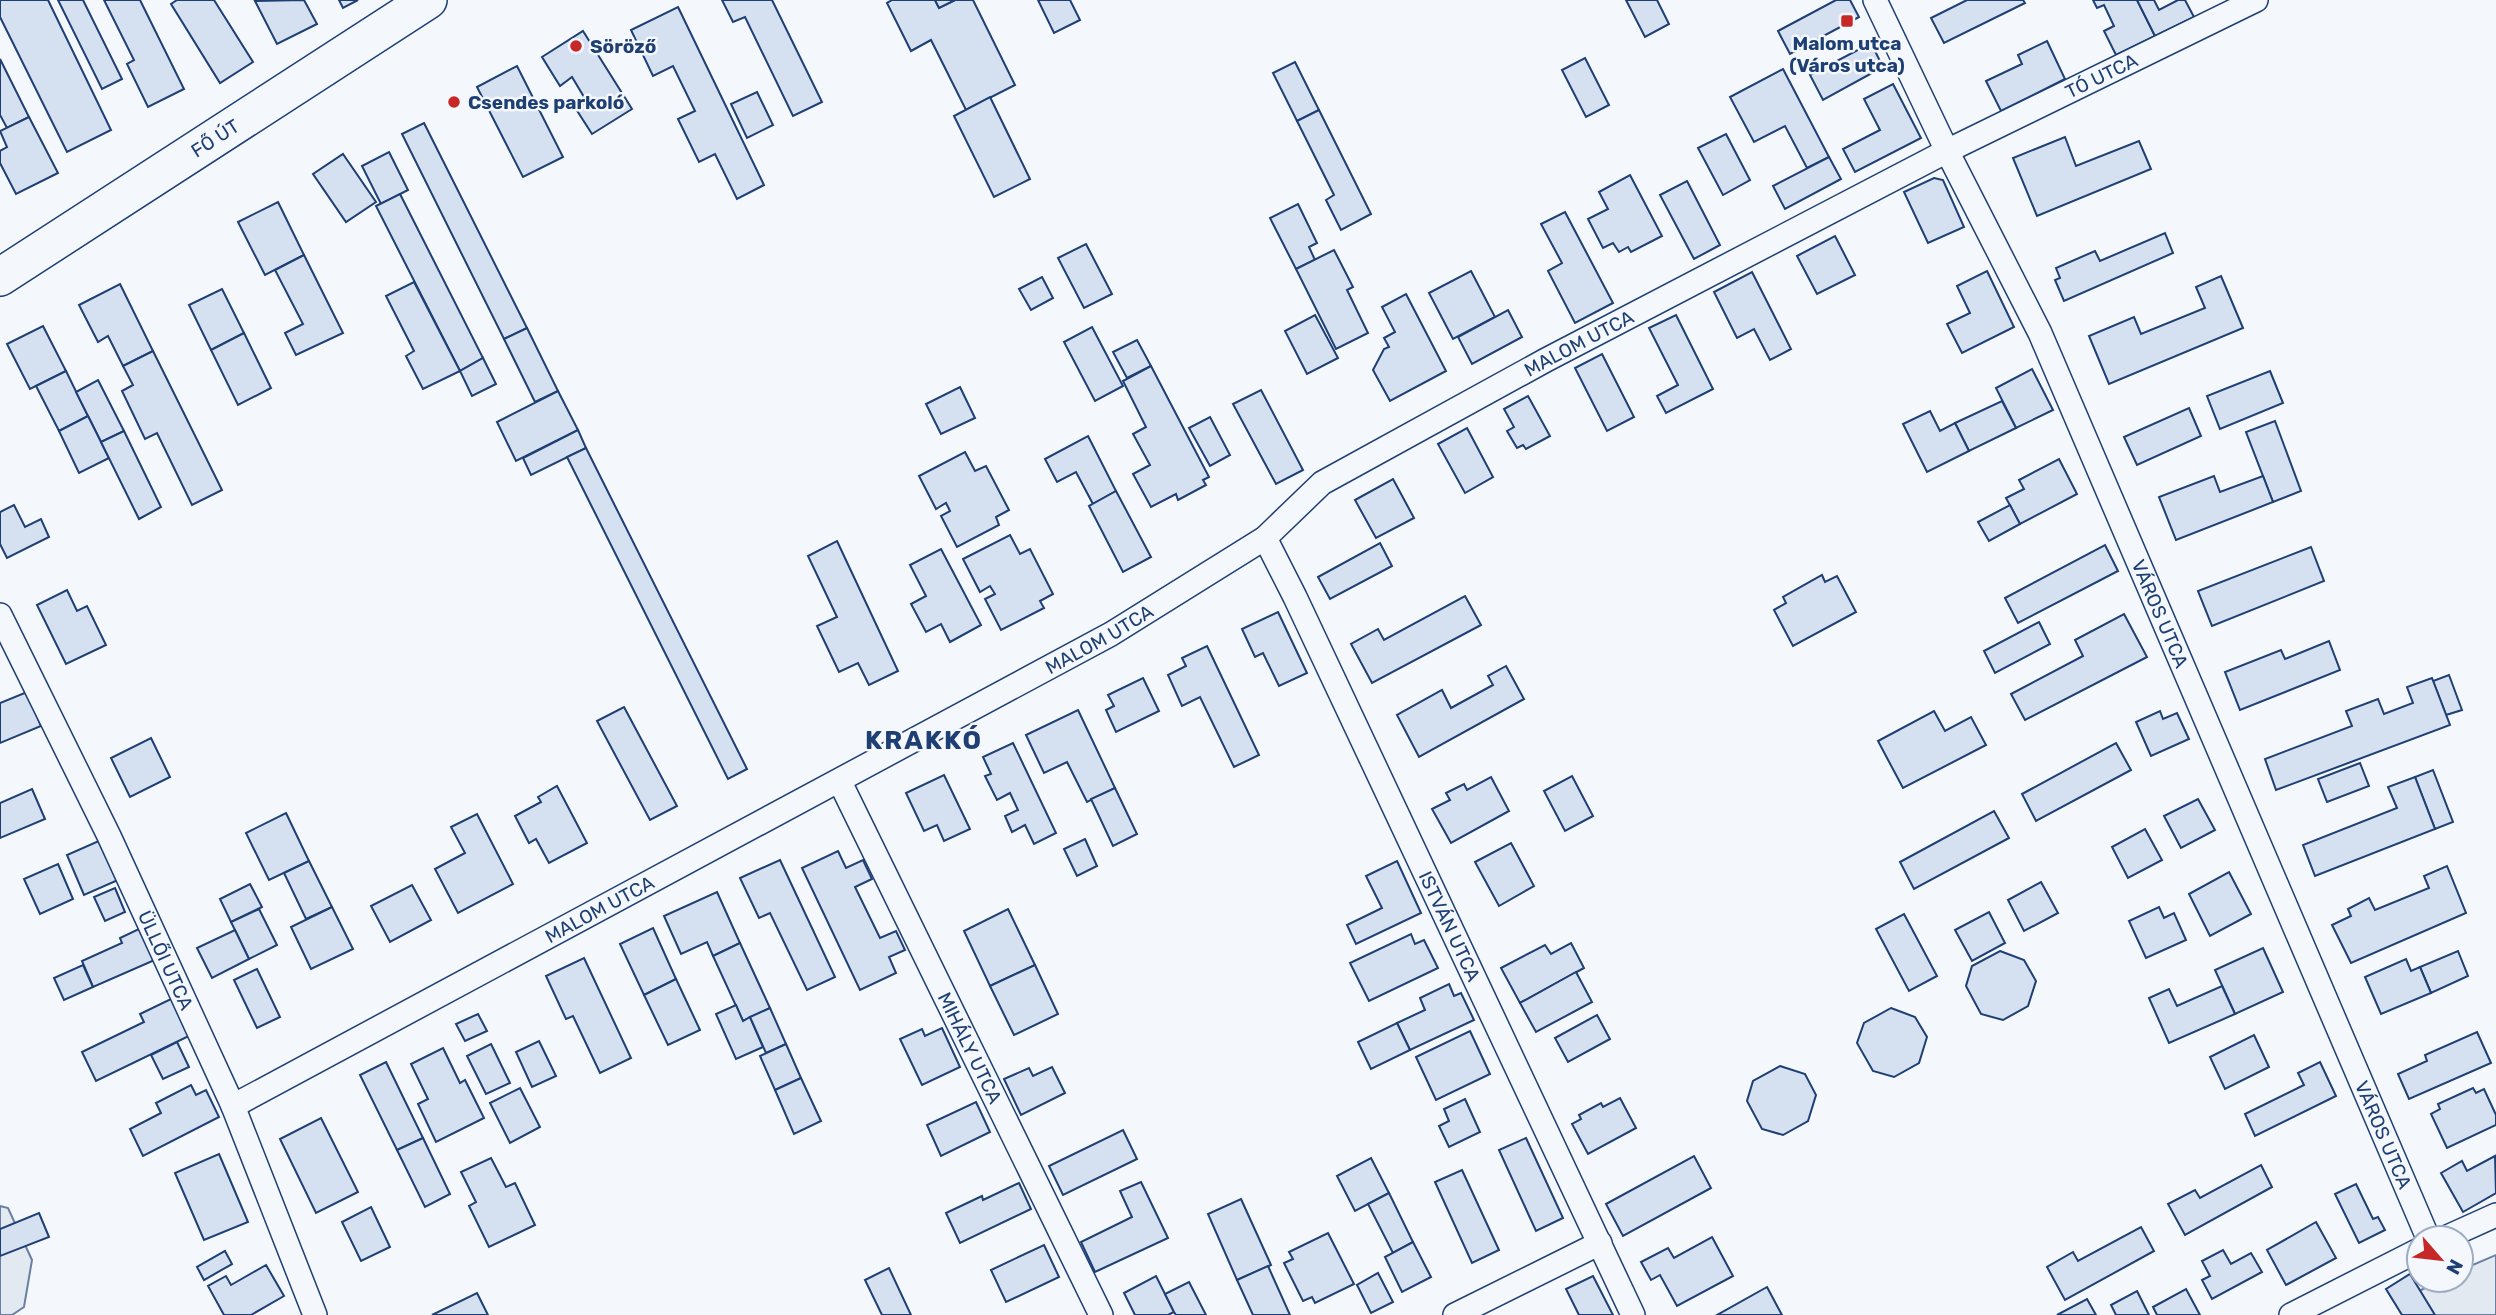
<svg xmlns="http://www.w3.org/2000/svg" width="2496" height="1315" font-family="Rubik,sans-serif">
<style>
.green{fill:#e3e9f0;stroke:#687fa3;stroke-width:2}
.building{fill:#d5e0f0;stroke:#1d3f73;stroke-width:2}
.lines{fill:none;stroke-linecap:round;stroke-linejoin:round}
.street-casing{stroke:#1d3f73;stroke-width:26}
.primary-casing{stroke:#1d3f73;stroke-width:40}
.street{stroke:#f4f7fb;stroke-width:23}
.primary{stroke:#f4f7fb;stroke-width:37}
.poi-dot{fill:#c62828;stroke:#f4f7fb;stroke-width:2.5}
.labels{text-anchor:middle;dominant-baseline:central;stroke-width:5;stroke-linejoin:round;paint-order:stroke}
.poi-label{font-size:19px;font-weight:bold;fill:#1d3f73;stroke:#f4f7fb;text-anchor:start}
.street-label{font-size:19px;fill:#1d3f73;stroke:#f4f7fb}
.district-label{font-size:26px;font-weight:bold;letter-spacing:2px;fill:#1d3f73;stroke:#f4f7fb}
</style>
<rect width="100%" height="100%" fill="#f4f7fb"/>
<g class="green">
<path d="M0,1206L8,1208L32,1260L24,1307L12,1315H0Z"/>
<path d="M2496,1255V1315H2432L2419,1291L2441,1280H2461V1270Z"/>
</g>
<g class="building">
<path d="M0,0H48L111,130L67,152L0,17Z"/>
<path d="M58,0H83L122,79L102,89Z"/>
<path d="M104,0H140L184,89L148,107L127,64L134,60Z"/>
<path d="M177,0H214L253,62L220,83L171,4Z"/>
<path d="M304,0L317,24L277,44L255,1Z"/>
<path d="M339,0H358L343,8Z"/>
<path d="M722,0H772L822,102L793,116L745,17L733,22Z"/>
<path d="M892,0H935L939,8L955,0H973L1015,85L966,110L931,40L911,51L887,3Z"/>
<path d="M935,0H955L939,8Z"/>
<path d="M1038,0H1070L1080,20L1054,33Z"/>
<path d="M1626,0H1657L1669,24L1645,37Z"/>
<path d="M1836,0H1850L1859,17L1790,54L1778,31Z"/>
<path d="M1967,0H2023L2025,3L1944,43L1931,18Z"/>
<path d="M2093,0H2137L2155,36L2116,55L2104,31L2114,26L2104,5L2097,8Z"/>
<path d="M2137,0H2154L2159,10L2178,0H2185L2194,17L2155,36Z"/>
<path d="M678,7L764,185L737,199L715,154L699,162L678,119L695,111L673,66L653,76L631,30Z"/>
<path d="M583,31L632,109L592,134L576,109L587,102L572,77L560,86L542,57Z"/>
<path d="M2047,41L2065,79L2001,111L1986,81L2022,64L2018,55Z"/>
<path d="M1871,43L1883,67L1823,100L1810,75Z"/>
<path d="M1585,58L1609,105L1586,117L1562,70Z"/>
<path d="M0,59L29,117L7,128L0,115Z"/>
<path d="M1295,62L1319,110L1297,121L1273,73Z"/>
<path d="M517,66L563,157L523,177L477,87Z"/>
<path d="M1783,69L1829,157L1807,168L1785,126L1754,142L1730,97Z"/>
<path d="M1893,84L1921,138L1855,172L1843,149L1880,130L1864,99Z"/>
<path d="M757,92L773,125L747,138L731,104Z"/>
<path d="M990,97L1030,179L994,197L954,116Z"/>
<path d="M1319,110L1371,214L1341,230L1326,200L1334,195L1297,121Z"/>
<path d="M29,117L58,173L16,194L0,163V151L7,147L0,131Z"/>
<path d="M424,123L527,328L504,339L402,134Z"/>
<path d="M1726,134L1750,180L1723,195L1698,148Z"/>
<path d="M2065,137L2076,166L2139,141L2151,169L2037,216L2013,158Z"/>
<path d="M389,152L408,190L381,204L362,166Z"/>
<path d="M343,154L376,202L346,222L313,174Z"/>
<path d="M1829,157L1841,179L1785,209L1773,186Z"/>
<path d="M1630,175L1662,236L1631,252L1628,247L1619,252L1613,243L1603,248L1588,219L1608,209L1599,192Z"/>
<path d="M1934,178L1943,180L1964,227L1928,243L1904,192Z"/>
<path d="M1687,181L1720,245L1694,259L1660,195Z"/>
<path d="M400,194L483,358L460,371L376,206Z"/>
<path d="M278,202L304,255L265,275L238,222Z"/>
<path d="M1298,204L1317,243L1309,247L1315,260L1296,269L1270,218Z"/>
<path d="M1565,212L1613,303L1575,323L1548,271L1562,263L1541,224Z"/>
<path d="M2165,233L2173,253L2064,301L2055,280L2060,278L2056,268L2095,251L2100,261Z"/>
<path d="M1835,236L1855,275L1817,294L1797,256Z"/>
<path d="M1086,244L1112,294L1084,308L1058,258Z"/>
<path d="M1334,250L1353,287L1347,290L1368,333L1336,349L1296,269Z"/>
<path d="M304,255L343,333L296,355L285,333L303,324L275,270Z"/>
<path d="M1471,271L1495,317L1453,339L1429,293Z"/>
<path d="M1987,271L2014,327L1962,353L1947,324L1970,313L1957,286Z"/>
<path d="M1752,272L1791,349L1770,360L1754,329L1737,338L1714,292Z"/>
<path d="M2221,276L2243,328L2109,384L2089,336L2134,317L2141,334L2205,308L2196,287Z"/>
<path d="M1042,277L1053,298L1031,310L1019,289Z"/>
<path d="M414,282L460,371L423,389L406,356L414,351L386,296Z"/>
<path d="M120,284L153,351L123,366L108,336L98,342L79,305Z"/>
<path d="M222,289L244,333L211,350L189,305Z"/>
<path d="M1406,294L1446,371L1390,401L1373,370L1384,349L1389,347L1384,338L1395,332L1382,307Z"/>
<path d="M1508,310L1522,337L1472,364L1458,337Z"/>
<path d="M1315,315L1338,358L1307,374L1285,331Z"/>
<path d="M1676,315L1713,389L1666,413L1657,396L1678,385L1649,328Z"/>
<path d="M43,326L66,371L30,389L7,344Z"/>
<path d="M1092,327L1123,386L1095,401L1064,342Z"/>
<path d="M527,328L558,391L535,402L504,339Z"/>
<path d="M244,333L271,388L238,405L211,350Z"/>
<path d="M1137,340L1151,366L1127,378L1113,352Z"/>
<path d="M153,351L222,490L192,505L157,433L145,439L122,391L133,385L123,366Z"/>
<path d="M1602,354L1634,417L1607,431L1575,368Z"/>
<path d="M483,358L496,384L472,396L460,371Z"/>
<path d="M1151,366L1209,477L1203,480L1206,485L1178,500L1176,494L1151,507L1133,474L1150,465L1133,434L1146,427L1123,381Z"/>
<path d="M2032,369L2053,410L2016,428L1996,388Z"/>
<path d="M66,371L88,416L59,431L36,386Z"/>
<path d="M2270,371L2283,403L2220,429L2207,396Z"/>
<path d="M98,380L124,431L101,442L76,392Z"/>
<path d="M960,387L975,418L941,434L926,404Z"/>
<path d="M1261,390L1303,470L1276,484L1233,404Z"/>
<path d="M558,391L578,430L516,461L497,422Z"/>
<path d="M1528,396L1550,436L1526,449L1523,445L1517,448L1507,431L1514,427L1504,409Z"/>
<path d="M2002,401L2016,428L1969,451L1955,423Z"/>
<path d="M2189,408L2201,436L2137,465L2124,437Z"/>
<path d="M1930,411L1940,431L1955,423L1969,451L1927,472L1903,424Z"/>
<path d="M88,416L109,458L79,473L59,431Z"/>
<path d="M1210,417L1230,455L1210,466L1189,428Z"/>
<path d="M2275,421L2301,491L2273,502L2246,432Z"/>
<path d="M1467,428L1493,477L1465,493L1438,444Z"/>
<path d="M578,430L586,448L531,475L523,458Z"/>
<path d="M124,431L161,507L139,519L101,442Z"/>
<path d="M1088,436L1116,491L1093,504L1076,472L1057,482L1045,459Z"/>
<path d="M586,448L747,769L728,779L567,457Z"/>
<path d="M965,452L975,471L986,466L1009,510L996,517L999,525L957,547L941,516L950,511L946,503L936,509L919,476Z"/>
<path d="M2059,459L2077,494L2020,524L2006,498L2024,489L2019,480Z"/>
<path d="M2214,476L2220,492L2263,476L2273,502L2176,540L2159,497Z"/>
<path d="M1393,479L1414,518L1376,538L1355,500Z"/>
<path d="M1116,491L1151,557L1123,572L1089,506Z"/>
<path d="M14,505L25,527L41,519L49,537L7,558L0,544V512Z"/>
<path d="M2010,505L2020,524L1989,541L1978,522Z"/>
<path d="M1010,535L1020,554L1030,549L1053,594L1040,601L1044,608L1001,630L985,599L995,594L990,586L980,592L963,559Z"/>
<path d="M837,541L898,671L869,685L858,663L839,672L817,626L837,617L808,556Z"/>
<path d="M1380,543L1392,566L1330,599L1318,577Z"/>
<path d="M2105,545L2118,571L2018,623L2005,598Z"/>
<path d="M2311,547L2324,581L2212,626L2198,591Z"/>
<path d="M941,549L981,625L950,642L941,624L926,632L911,604L926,596L910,565Z"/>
<path d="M1822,575L1825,582L1837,576L1856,612L1793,646L1774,610L1786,603L1783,597Z"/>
<path d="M67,590L77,611L87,606L106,645L66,664L37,605Z"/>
<path d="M1465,596L1481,625L1372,683L1351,644L1378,629L1384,640Z"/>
<path d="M1278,612L1307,673L1279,686L1263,653L1255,657L1242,629Z"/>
<path d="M2124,614L2147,657L2025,720L2011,694L2083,656L2075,640Z"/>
<path d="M2039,622L2050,644L1995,673L1984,651Z"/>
<path d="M2329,641L2340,670L2240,710L2225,672L2281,650L2285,659Z"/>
<path d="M1207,646L1259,755L1234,767L1200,697L1182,706L1168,675L1186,666L1182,658Z"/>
<path d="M1506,666L1524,699L1419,757L1397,715L1442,690L1451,708L1493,685L1488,676Z"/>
<path d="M2449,675L2462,710L2446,715L2433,681Z"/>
<path d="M1143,678L1159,711L1116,732L1106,710L1114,706L1108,695Z"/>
<path d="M2432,678L2450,725L2276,790L2265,759L2352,726L2346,711L2378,699L2384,714L2413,703L2407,687Z"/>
<path d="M27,692L41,726L0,743V703Z"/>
<path d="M624,707L677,806L650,820L597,721Z"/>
<path d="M1078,710L1115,788L1087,802L1067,762L1044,773L1026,735Z"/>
<path d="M1934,711L1945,731L1971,717L1986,745L1903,788L1878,741Z"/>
<path d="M2160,711L2163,719L2177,713L2189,739L2151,756L2136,722Z"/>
<path d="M151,738L170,777L130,797L111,758Z"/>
<path d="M1013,743L1056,833L1034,844L1025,825L1012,832L1005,816L1018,810L1010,793L997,800L985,776L991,774L983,757Z"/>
<path d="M2116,743L2131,770L2036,821L2022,794Z"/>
<path d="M2360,763L2369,786L2327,802L2318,779Z"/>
<path d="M2433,770L2453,822L2435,829L2415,777Z"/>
<path d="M944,775L970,829L944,841L937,825L924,831L906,793Z"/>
<path d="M1572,776L1593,816L1565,831L1544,791Z"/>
<path d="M1491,777L1509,811L1451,843L1432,809L1450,800L1446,793L1464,784L1467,790Z"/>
<path d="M2415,777L2435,829L2315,876L2303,845L2397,808L2388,787Z"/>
<path d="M557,786L587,843L549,863L536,839L529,843L515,816L541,802L538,797Z"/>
<path d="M1115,788L1137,834L1113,846L1091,799Z"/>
<path d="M32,789L45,819L0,838V803Z"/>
<path d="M2198,799L2215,830L2181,848L2164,816Z"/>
<path d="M1994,811L2009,838L1914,889L1900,862Z"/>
<path d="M286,813L309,861L269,880L246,833Z"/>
<path d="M477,814L513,884L458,913L435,869L465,853L451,827Z"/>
<path d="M2145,829L2162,860L2128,878L2112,847Z"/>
<path d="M1085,839L1097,866L1077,876L1064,849Z"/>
<path d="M101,840L118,880L84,895L67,855Z"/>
<path d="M1511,843L1534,886L1499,906L1475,862Z"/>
<path d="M838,851L846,868L863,860L872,879L855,887L880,938L896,931L905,950L889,957L896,973L860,990L802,868Z"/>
<path d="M780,860L835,977L807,990L770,913L759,918L740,878Z"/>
<path d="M309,861L332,907L306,919L284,873Z"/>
<path d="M1397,861L1421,913L1356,944L1347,925L1382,908L1366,876Z"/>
<path d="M58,864L73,899L40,914L24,879Z"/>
<path d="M2447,866L2466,913L2351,963L2332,925L2351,916L2348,909L2369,898L2375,910L2429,888L2424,876Z"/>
<path d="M2229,872L2251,914L2210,936L2189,894Z"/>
<path d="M2041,882L2058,913L2024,931L2008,900Z"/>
<path d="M250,884L262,907L231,922L220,899Z"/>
<path d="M412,885L431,920L390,942L371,906Z"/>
<path d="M115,888L125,912L105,921L94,897Z"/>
<path d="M717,892L740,943L713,956L707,942L681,954L664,916Z"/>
<path d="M332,907L353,949L311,969L291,927Z"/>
<path d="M2159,907L2164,918L2174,913L2186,940L2146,958L2129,921Z"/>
<path d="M259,909L277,945L249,959L231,922Z"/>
<path d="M1008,909L1035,965L990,986L964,931Z"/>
<path d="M1989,912L2005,943L1972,961L1955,930Z"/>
<path d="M1904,914L1937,976L1909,991L1876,929Z"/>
<path d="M143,927L157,959L93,987L82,961L122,943L120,938Z"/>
<path d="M653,928L676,979L644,995L620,944Z"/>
<path d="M235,930L249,959L212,978L197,948Z"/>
<path d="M1411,934L1415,944L1424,940L1438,968L1369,1001L1350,963Z"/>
<path d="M740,943L770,1008L743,1021L713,956Z"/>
<path d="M1571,943L1584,968L1520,1003L1501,968L1545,945L1551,954Z"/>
<path d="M2263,948L2283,992L2235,1014L2215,970Z"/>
<path d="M2000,951L2024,960L2036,981L2028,1006L2003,1020L1981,1014L1966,986L1972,966Z"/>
<path d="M2458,951L2468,976L2431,993L2420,967Z"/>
<path d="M584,958L631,1058L600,1073L573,1016L566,1019L546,976Z"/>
<path d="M2406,959L2411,971L2420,967L2431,993L2381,1014L2365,977Z"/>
<path d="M83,965L93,987L64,1000L54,978Z"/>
<path d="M1035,965L1058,1014L1014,1035L990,986Z"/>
<path d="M257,969L280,1017L257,1028L234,980Z"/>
<path d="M1576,972L1592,1002L1536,1032L1520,1003Z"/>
<path d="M676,979L700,1030L668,1045L644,995Z"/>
<path d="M1449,984L1454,996L1461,993L1474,1020L1410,1050L1397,1023L1425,1010L1420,998Z"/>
<path d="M2222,986L2235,1014L2169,1043L2149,998L2169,989L2177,1006Z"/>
<path d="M175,997L193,1034L96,1081L82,1052L144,1022L140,1014Z"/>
<path d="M736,1005L743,1021L750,1017L763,1047L736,1059L716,1014Z"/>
<path d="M770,1008L786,1044L766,1053L750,1017Z"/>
<path d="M1891,1008L1915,1017L1927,1037L1919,1063L1894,1077L1873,1071L1857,1043L1864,1023Z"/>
<path d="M478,1014L487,1031L465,1041L456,1024Z"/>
<path d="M1597,1015L1610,1039L1568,1062L1555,1038Z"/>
<path d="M1397,1023L1410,1050L1371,1069L1358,1042Z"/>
<path d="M942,1028L960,1067L922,1085L900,1039L922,1029L925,1036Z"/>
<path d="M1470,1031L1490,1074L1436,1100L1416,1057Z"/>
<path d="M2477,1032L2491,1063L2409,1099L2398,1074L2427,1061L2425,1055Z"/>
<path d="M2254,1035L2269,1067L2225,1089L2210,1057Z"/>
<path d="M539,1041L556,1076L532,1087L516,1052Z"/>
<path d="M177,1042L189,1067L163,1079L151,1055Z"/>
<path d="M491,1044L510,1083L486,1094L467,1056Z"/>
<path d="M786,1044L801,1078L775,1090L760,1056Z"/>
<path d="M443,1048L460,1083L465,1080L484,1118L436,1142L418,1104L428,1099L411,1064Z"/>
<path d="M386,1062L423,1138L397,1150L360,1075Z"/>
<path d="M2320,1062L2336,1096L2255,1136L2245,1114L2304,1085L2298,1073Z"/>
<path d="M1780,1066L1805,1074L1816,1095L1808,1121L1783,1135L1762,1129L1747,1101L1753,1081Z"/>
<path d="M1052,1067L1065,1093L1021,1115L1004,1079L1029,1068L1033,1076Z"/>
<path d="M801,1078L821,1121L794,1134L775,1090Z"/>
<path d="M191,1085L196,1095L206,1090L219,1117L143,1156L130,1129L161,1113L156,1103Z"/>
<path d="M520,1088L540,1127L510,1143L490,1103Z"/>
<path d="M2473,1088L2476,1093L2484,1089L2496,1115V1125L2447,1148L2431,1114L2440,1109L2438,1104Z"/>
<path d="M1620,1098L1636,1128L1588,1154L1572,1124L1581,1119L1579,1115L1601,1103L1603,1107Z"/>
<path d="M1465,1099L1480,1132L1449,1147L1439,1126L1449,1121L1444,1109Z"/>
<path d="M976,1102L990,1132L941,1156L927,1125Z"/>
<path d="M321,1118L358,1192L316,1213L280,1139Z"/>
<path d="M1123,1130L1137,1159L1063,1195L1049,1166Z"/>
<path d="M423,1138L450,1194L425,1207L397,1150Z"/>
<path d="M1526,1138L1563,1218L1536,1231L1499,1150Z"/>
<path d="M219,1154L248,1222L204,1240L175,1173Z"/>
<path d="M1694,1156L1711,1188L1623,1236L1606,1204Z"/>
<path d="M2495,1156L2496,1193L2463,1212L2441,1173L2462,1161L2467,1171Z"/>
<path d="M491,1158L506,1187L515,1183L535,1225L489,1247L469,1206L476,1202L461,1172Z"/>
<path d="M1371,1158L1389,1193L1355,1211L1337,1176Z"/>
<path d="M2261,1165L2272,1187L2185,1235L2168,1204L2195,1190L2200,1198Z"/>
<path d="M1462,1170L1499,1250L1472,1263L1435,1182Z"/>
<path d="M1141,1182L1168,1238L1095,1272L1081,1242L1132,1217L1120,1191Z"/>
<path d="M1019,1183L1031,1209L960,1243L946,1213L982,1196L983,1200Z"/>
<path d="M2356,1184L2373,1219L2378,1217L2385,1230L2359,1243L2335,1194Z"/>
<path d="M1389,1193L1413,1242L1393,1253L1368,1204Z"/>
<path d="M1241,1199L1271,1265L1237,1280L1208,1214Z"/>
<path d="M371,1207L390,1247L361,1261L342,1222Z"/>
<path d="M39,1213L49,1237L0,1256V1229Z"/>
<path d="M2316,1222L2336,1258L2286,1285L2267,1250Z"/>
<path d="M2141,1227L2154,1251L2065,1300L2047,1267L2073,1252L2078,1261Z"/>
<path d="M1328,1233L1354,1284L1315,1303L1312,1297L1303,1301L1284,1263L1293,1259L1289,1252Z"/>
<path d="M1712,1237L1733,1276L1677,1306L1660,1275L1651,1280L1641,1262L1668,1248L1674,1258Z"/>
<path d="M1413,1242L1431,1277L1402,1292L1385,1257Z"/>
<path d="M1044,1245L1059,1277L1006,1302L991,1270Z"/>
<path d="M2223,1250L2231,1264L2251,1253L2262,1272L2212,1299L2202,1280L2210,1276L2202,1261Z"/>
<path d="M225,1251L232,1264L204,1280L197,1267Z"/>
<path d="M266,1265L284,1296L251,1315H224L208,1286L226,1276L231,1285Z"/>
<path d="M1268,1266L1290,1315H1253L1237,1280Z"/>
<path d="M889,1268L911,1315H882L865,1280Z"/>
<path d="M1378,1273L1393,1302L1371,1313L1357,1285Z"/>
<path d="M2410,1274L2435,1315H2402L2386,1289Z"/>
<path d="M1156,1276L1174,1312L1168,1315H1135L1124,1293Z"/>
<path d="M1593,1276L1613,1315H1579L1566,1289Z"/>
<path d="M1189,1282L1206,1315H1176L1174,1312L1165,1294Z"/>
<path d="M1767,1287L1782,1315H1717Z"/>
<path d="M2186,1289L2200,1315H2157L2153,1307Z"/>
<path d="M2137,1291L2149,1315H2116L2111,1305Z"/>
<path d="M477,1293L488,1315H432Z"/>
<path d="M2087,1299L2096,1315H2057Z"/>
</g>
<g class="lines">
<defs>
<g id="street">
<path id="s1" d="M1875,0L1947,151L2040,333L2428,1238"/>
<path id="s2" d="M1265,538L1295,597L1633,1315"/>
<path id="s3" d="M0,615L109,836L233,1106L315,1315"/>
<path id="s4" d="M840,782L1101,1315"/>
<path id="s5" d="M233,1106L1111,634L1265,538L1322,483L1546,360L1947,151L2256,0"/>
<path d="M2445,1238L2496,1215"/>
<path d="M1455,1315L1600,1243"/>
<path d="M2291,1315L2419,1250"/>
</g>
<g id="primary">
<path id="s6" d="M0,277L428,0"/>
</g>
</defs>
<use href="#street" class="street-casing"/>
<use href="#primary" class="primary-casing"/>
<use href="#street" class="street"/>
<use href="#primary" class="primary"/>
</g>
<g class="poi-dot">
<rect x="1840" y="14" width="14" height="14" rx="3.5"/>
<circle cx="576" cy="46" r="7"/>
<circle cx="454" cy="102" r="7"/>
</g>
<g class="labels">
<g class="poi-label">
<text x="1847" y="43" text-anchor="middle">Malom utca<tspan x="1847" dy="22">(Város utca)</tspan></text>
<text x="590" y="46">Söröző</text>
<text x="468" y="102">Csendes parkoló</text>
</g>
<g class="street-label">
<text stroke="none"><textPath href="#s5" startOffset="2137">TÓ UTCA</textPath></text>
<text stroke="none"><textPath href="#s6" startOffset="256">FŐ ÚT</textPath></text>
<text stroke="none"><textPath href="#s5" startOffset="1550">MALOM UTCA</textPath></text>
<text stroke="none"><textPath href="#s1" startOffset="677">VÁROS UTCA</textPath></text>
<text stroke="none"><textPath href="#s5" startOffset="984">MALOM UTCA</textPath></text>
<text stroke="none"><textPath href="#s5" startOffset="416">MALOM UTCA</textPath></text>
<text stroke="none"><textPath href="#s2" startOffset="430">ISTVÁN UTCA</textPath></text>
<text stroke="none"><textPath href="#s3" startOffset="383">ÜLLŐI UTCA</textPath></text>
<text stroke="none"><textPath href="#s4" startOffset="296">MIHÁLY UTCA</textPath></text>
<text stroke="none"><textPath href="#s1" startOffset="1244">VÁROS UTCA</textPath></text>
</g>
<g class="district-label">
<text x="924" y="740">KRAKKÓ</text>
</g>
</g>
<g transform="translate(2440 1259) rotate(118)"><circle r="33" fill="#f4f7fb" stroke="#9eadc5" stroke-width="2"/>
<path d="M0-5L12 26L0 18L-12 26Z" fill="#c62828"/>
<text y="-10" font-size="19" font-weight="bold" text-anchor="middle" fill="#1d3f73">N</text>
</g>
</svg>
